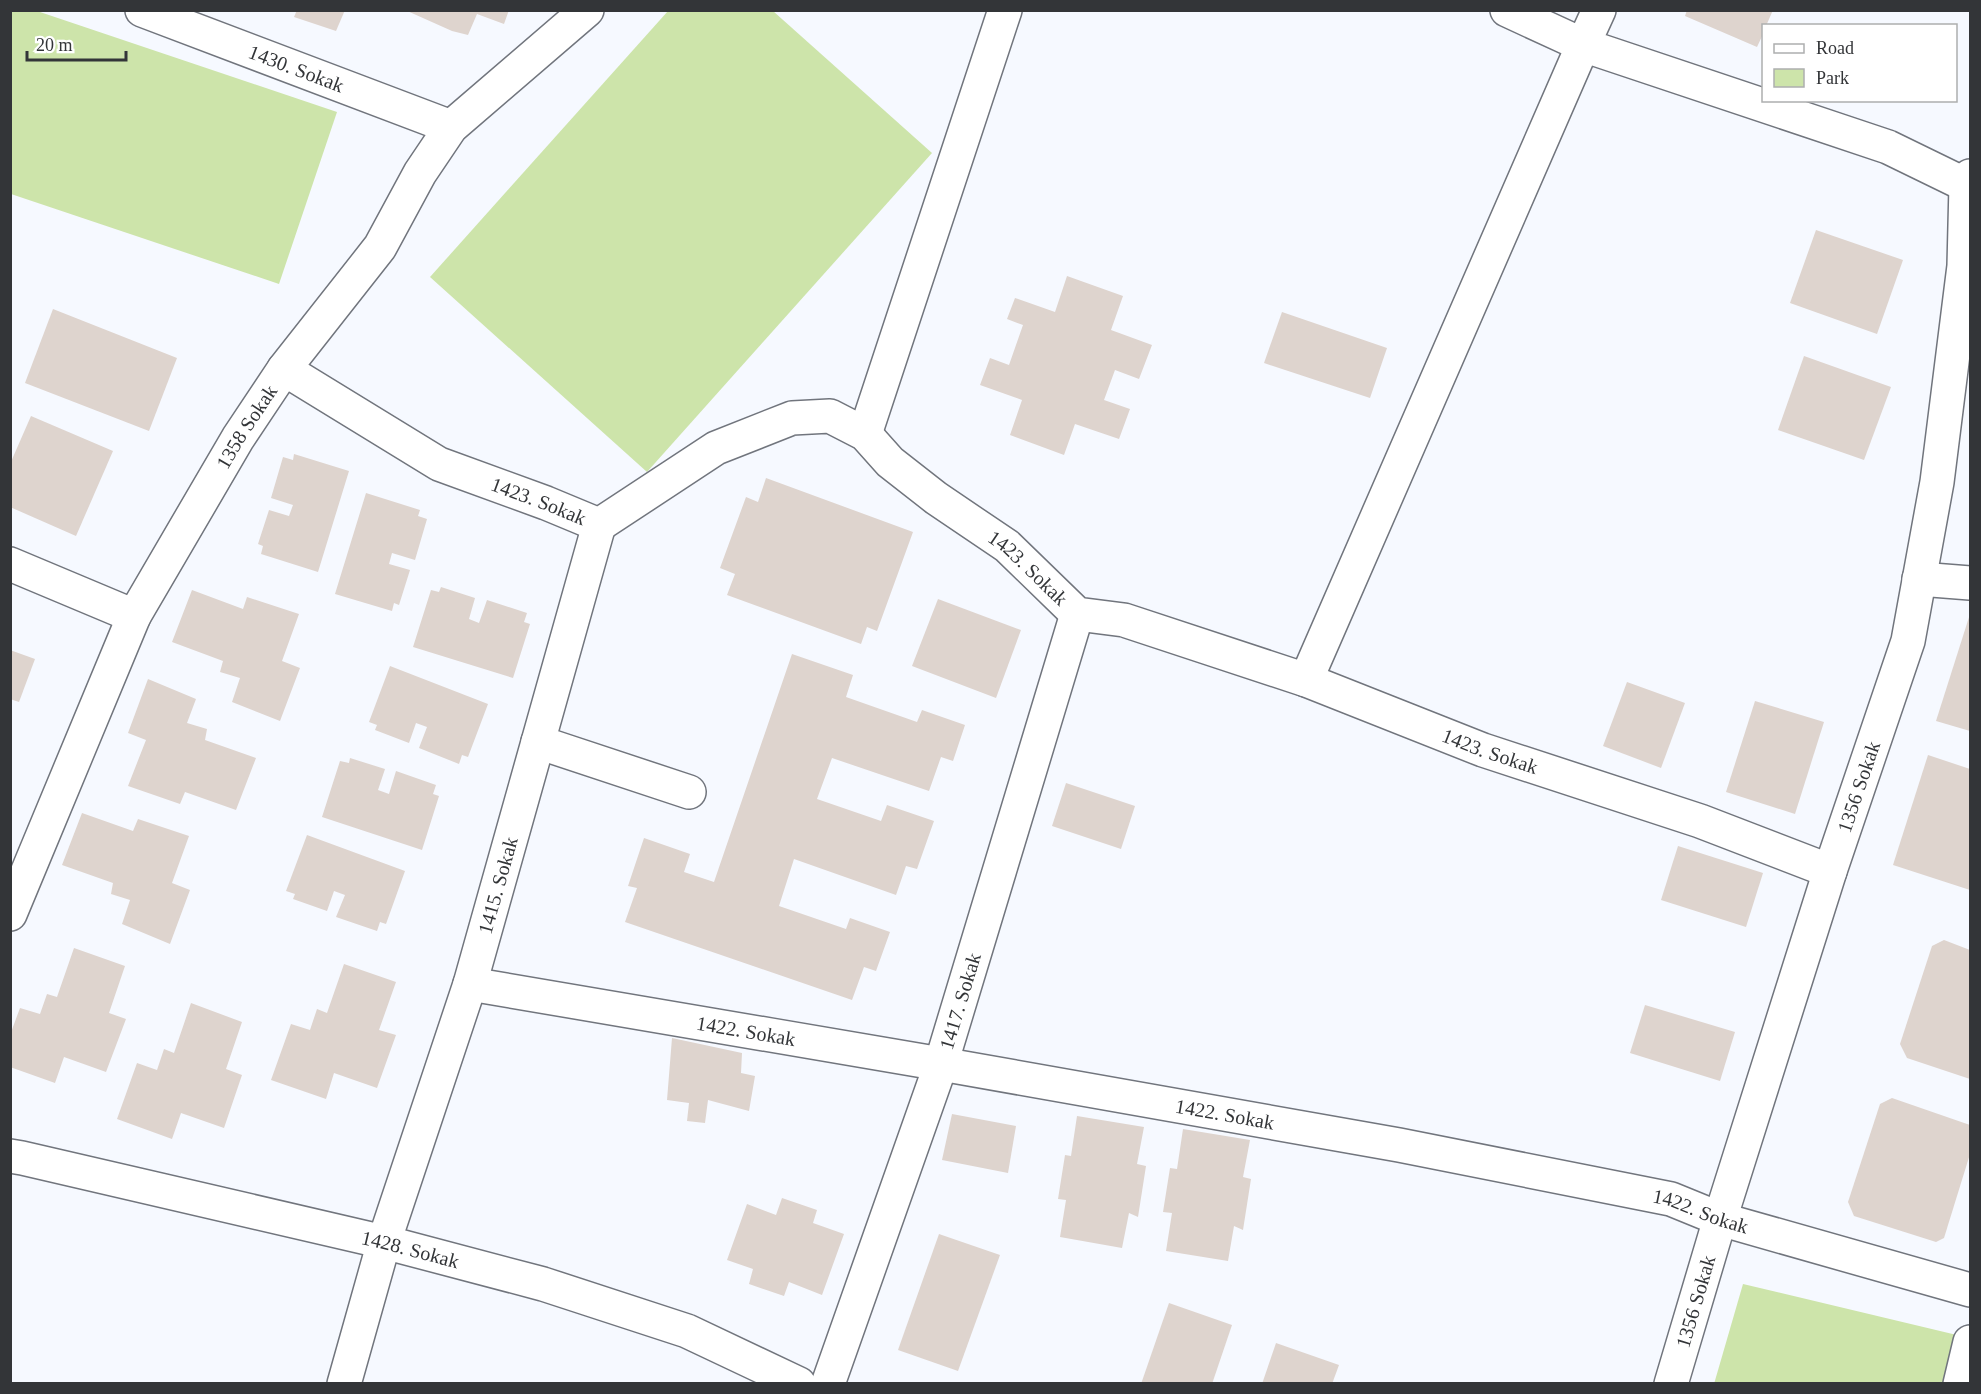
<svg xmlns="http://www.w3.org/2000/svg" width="1981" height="1394" font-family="Georgia,serif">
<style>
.green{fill:#cde4aa}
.building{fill:#ded4ce}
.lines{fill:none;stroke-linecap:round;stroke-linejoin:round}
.minor-casing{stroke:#71757d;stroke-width:36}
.minor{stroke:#fff;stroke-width:33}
.labels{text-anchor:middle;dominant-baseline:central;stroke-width:6;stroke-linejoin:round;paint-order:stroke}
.street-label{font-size:20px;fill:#333538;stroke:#fff}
</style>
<rect width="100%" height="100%" fill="#f6f9ff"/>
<g class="green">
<path d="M11,10L37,11L337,112L279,284L11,194Z"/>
<path d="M668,11H773L932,153L647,472L430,277Z"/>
<path d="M1743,1284L1961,1336L1948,1383L1714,1384Z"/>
</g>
<g class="building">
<path d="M297,10H345L336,31L294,17Z"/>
<path d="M405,10H509L504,24L477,14L468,35L452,31Z"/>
<path d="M1687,10H1773L1766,26H1764V32L1757,47L1685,16Z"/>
<path d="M1816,230L1903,260L1877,334L1790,303Z"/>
<path d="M1067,276L1123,296L1111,330L1152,345L1139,379L1115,370L1104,400L1130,409L1119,439L1075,424L1064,455L1010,435L1022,400L980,385L990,358L1009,365L1023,325L1007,319L1015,298L1055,312Z"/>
<path d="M53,309L177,358L149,431L25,383Z"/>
<path d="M1282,312L1387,348L1370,398L1264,363Z"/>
<path d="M1804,356L1891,387L1864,460L1778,430Z"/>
<path d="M31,416L113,451L76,536L10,507V464Z"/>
<path d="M294,454L349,471L318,572L261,554L263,546L258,544L269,510L289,516L293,505L271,498L283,457L293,460Z"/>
<path d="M766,478L913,532L877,631L867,627L861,644L727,595L735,574L720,568L746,497L758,502Z"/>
<path d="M366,493L420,510L418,516L427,519L415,560L392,553L389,564L410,570L399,605L394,603L392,611L335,594Z"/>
<path d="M441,587L475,598L469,619L479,623L487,600L527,613L524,622L530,624L513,678L413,647L431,590L439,592Z"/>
<path d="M192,590L243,609L247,597L299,614L282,661L300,668L280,721L232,702L240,678L220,672L223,661L172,642Z"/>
<path d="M938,599L1021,630L996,698L912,666Z"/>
<path d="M1970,614V731L1936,721Z"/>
<path d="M10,650L35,659L19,702L10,699Z"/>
<path d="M792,654L853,675L846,697L917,722L922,710L965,725L953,761L941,757L929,791L832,758L817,799L881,821L887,805L934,821L917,869L906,866L896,895L794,859L779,906L846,929L850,918L890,932L876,971L864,967L852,1000L625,922L637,888L628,886L644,838L690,854L684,872L714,882Z"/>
<path d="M390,666L488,704L468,757L462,755L459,764L419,748L427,727L416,723L409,743L375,730L377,725L369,722Z"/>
<path d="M148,679L196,699L187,723L207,729L205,740L256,758L236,810L185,792L180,804L128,786L146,740L128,733Z"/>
<path d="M1627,682L1685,703L1661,768L1603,746Z"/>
<path d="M1755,701L1824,722L1795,814L1726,792Z"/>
<path d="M1928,755L1970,769V890L1893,865Z"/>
<path d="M350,758L385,769L378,790L389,794L396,771L436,785L433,794L439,796L422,850L322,817L340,761L349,763Z"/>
<path d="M1066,783L1135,806L1121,849L1052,826Z"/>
<path d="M82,813L133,831L138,819L189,836L172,883L190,890L170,944L122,924L130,900L111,894L113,883L62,865Z"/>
<path d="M307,835L405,871L386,924L380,922L377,931L336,917L345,895L334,891L327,911L293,899L295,894L286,891Z"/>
<path d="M1678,846L1763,873L1746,927L1661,900Z"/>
<path d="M1944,940L1970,950V1079L1907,1058L1900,1044L1932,946Z"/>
<path d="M74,948L125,966L109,1013L126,1019L106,1072L64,1057L55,1083L10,1067V1035L20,1008L40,1014L47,994L57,997Z"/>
<path d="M344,964L396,982L379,1030L396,1035L377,1088L334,1073L326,1099L271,1080L291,1024L310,1030L317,1009L327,1013Z"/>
<path d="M191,1003L242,1022L226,1069L242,1075L224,1128L181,1113L172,1139L117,1119L137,1063L157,1070L164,1049L174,1053Z"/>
<path d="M1645,1005L1735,1032L1720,1081L1630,1053Z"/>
<path d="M672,1038L742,1053L741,1073L755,1076L749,1111L708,1100L705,1123L687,1121L689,1103L667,1100Z"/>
<path d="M1892,1098L1970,1125V1154L1944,1238L1936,1242L1854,1216L1848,1202L1880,1104Z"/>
<path d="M952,1114L1016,1126L1008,1173L942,1160Z"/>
<path d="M1077,1116L1144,1127L1137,1164L1146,1166L1138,1217L1129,1213L1122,1248L1060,1237L1066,1200L1058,1199L1065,1155L1071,1156Z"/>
<path d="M1183,1129L1250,1140L1243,1177L1251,1179L1243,1230L1234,1226L1228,1261L1166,1251L1172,1213L1163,1212L1170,1168L1177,1169Z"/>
<path d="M782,1198L817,1210L813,1223L844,1234L822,1295L789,1282L784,1296L749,1284L753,1269L727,1260L747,1204L776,1215Z"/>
<path d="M939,1234L1000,1255L958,1371L898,1350Z"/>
<path d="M1169,1303L1232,1325L1212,1384H1141Z"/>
<path d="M1276,1343L1339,1365L1332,1384H1262Z"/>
</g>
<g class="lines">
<defs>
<g id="minor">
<path id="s1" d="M142,10L451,127"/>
<path d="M1599,10L1583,45L1888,147L1966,185"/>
<path id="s2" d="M284,369L439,464L546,503L599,525L716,448L792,418L830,416L865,434L890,462L936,498L1007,546L1077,614L1124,620L1306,680L1483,750L1700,821L1830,871"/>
<path d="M865,434L1005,10"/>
<path d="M10,564L134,616"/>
<path d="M1919,579L1970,583"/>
<path d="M1306,680L1583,45L1507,10"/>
<path d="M538,742L689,792"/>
<path id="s3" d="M10,914L134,616L238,438L284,369L380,247L420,173L451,127L587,10"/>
<path id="s4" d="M470,984L941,1064L1399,1145L1671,1199L1720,1219L1970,1290"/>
<path id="s5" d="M10,1156L22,1158L384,1242L543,1284L687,1331L799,1384"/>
<path id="s6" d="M344,1384L384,1242L470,984L599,525"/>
<path id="s7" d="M828,1384L941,1064L1077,614"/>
<path id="s8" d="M1671,1384L1720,1219L1830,871L1908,641L1937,482L1964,266L1966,185L1970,176"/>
<path d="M1960,1384L1970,1342"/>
</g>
</defs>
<use href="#minor" class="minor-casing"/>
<use href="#minor" class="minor"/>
</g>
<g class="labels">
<g class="street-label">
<text stroke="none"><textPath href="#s1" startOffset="165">1430. Sokak</textPath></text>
<text stroke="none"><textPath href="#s3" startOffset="543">1358 Sokak</textPath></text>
<text stroke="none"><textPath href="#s2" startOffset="288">1423. Sokak</textPath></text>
<text stroke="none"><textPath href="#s2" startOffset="864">1423. Sokak</textPath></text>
<text stroke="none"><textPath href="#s2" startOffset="1368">1423. Sokak</textPath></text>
<text stroke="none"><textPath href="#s8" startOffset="626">1356 Sokak</textPath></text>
<text stroke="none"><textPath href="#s6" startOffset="522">1415. Sokak</textPath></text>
<text stroke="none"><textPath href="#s7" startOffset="405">1417. Sokak</textPath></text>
<text stroke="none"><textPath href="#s4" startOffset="280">1422. Sokak</textPath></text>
<text stroke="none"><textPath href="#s4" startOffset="766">1422. Sokak</textPath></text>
<text stroke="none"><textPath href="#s4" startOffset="1252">1422. Sokak</textPath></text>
<text stroke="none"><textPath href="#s5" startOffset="411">1428. Sokak</textPath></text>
<text stroke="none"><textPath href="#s8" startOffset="86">1356 Sokak</textPath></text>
</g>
</g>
<rect width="1981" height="1394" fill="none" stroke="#333538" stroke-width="24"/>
<rect x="1762" y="24" width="195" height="78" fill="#ffffff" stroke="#adaeaf" stroke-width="1.5"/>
<rect x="1774" y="44" width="30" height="9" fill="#ffffff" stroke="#adaeaf" stroke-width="1.5"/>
<text x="1816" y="54" font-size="18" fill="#333538">Road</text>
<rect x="1774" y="69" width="30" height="18" fill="#cde4aa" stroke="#adaeaf" stroke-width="1.5"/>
<text x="1816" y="84" font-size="18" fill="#333538">Park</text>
<path d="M27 51v9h99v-9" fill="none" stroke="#333538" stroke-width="3"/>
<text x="36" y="51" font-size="18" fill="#333538" stroke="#ffffff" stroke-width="4.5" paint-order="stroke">20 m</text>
</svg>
